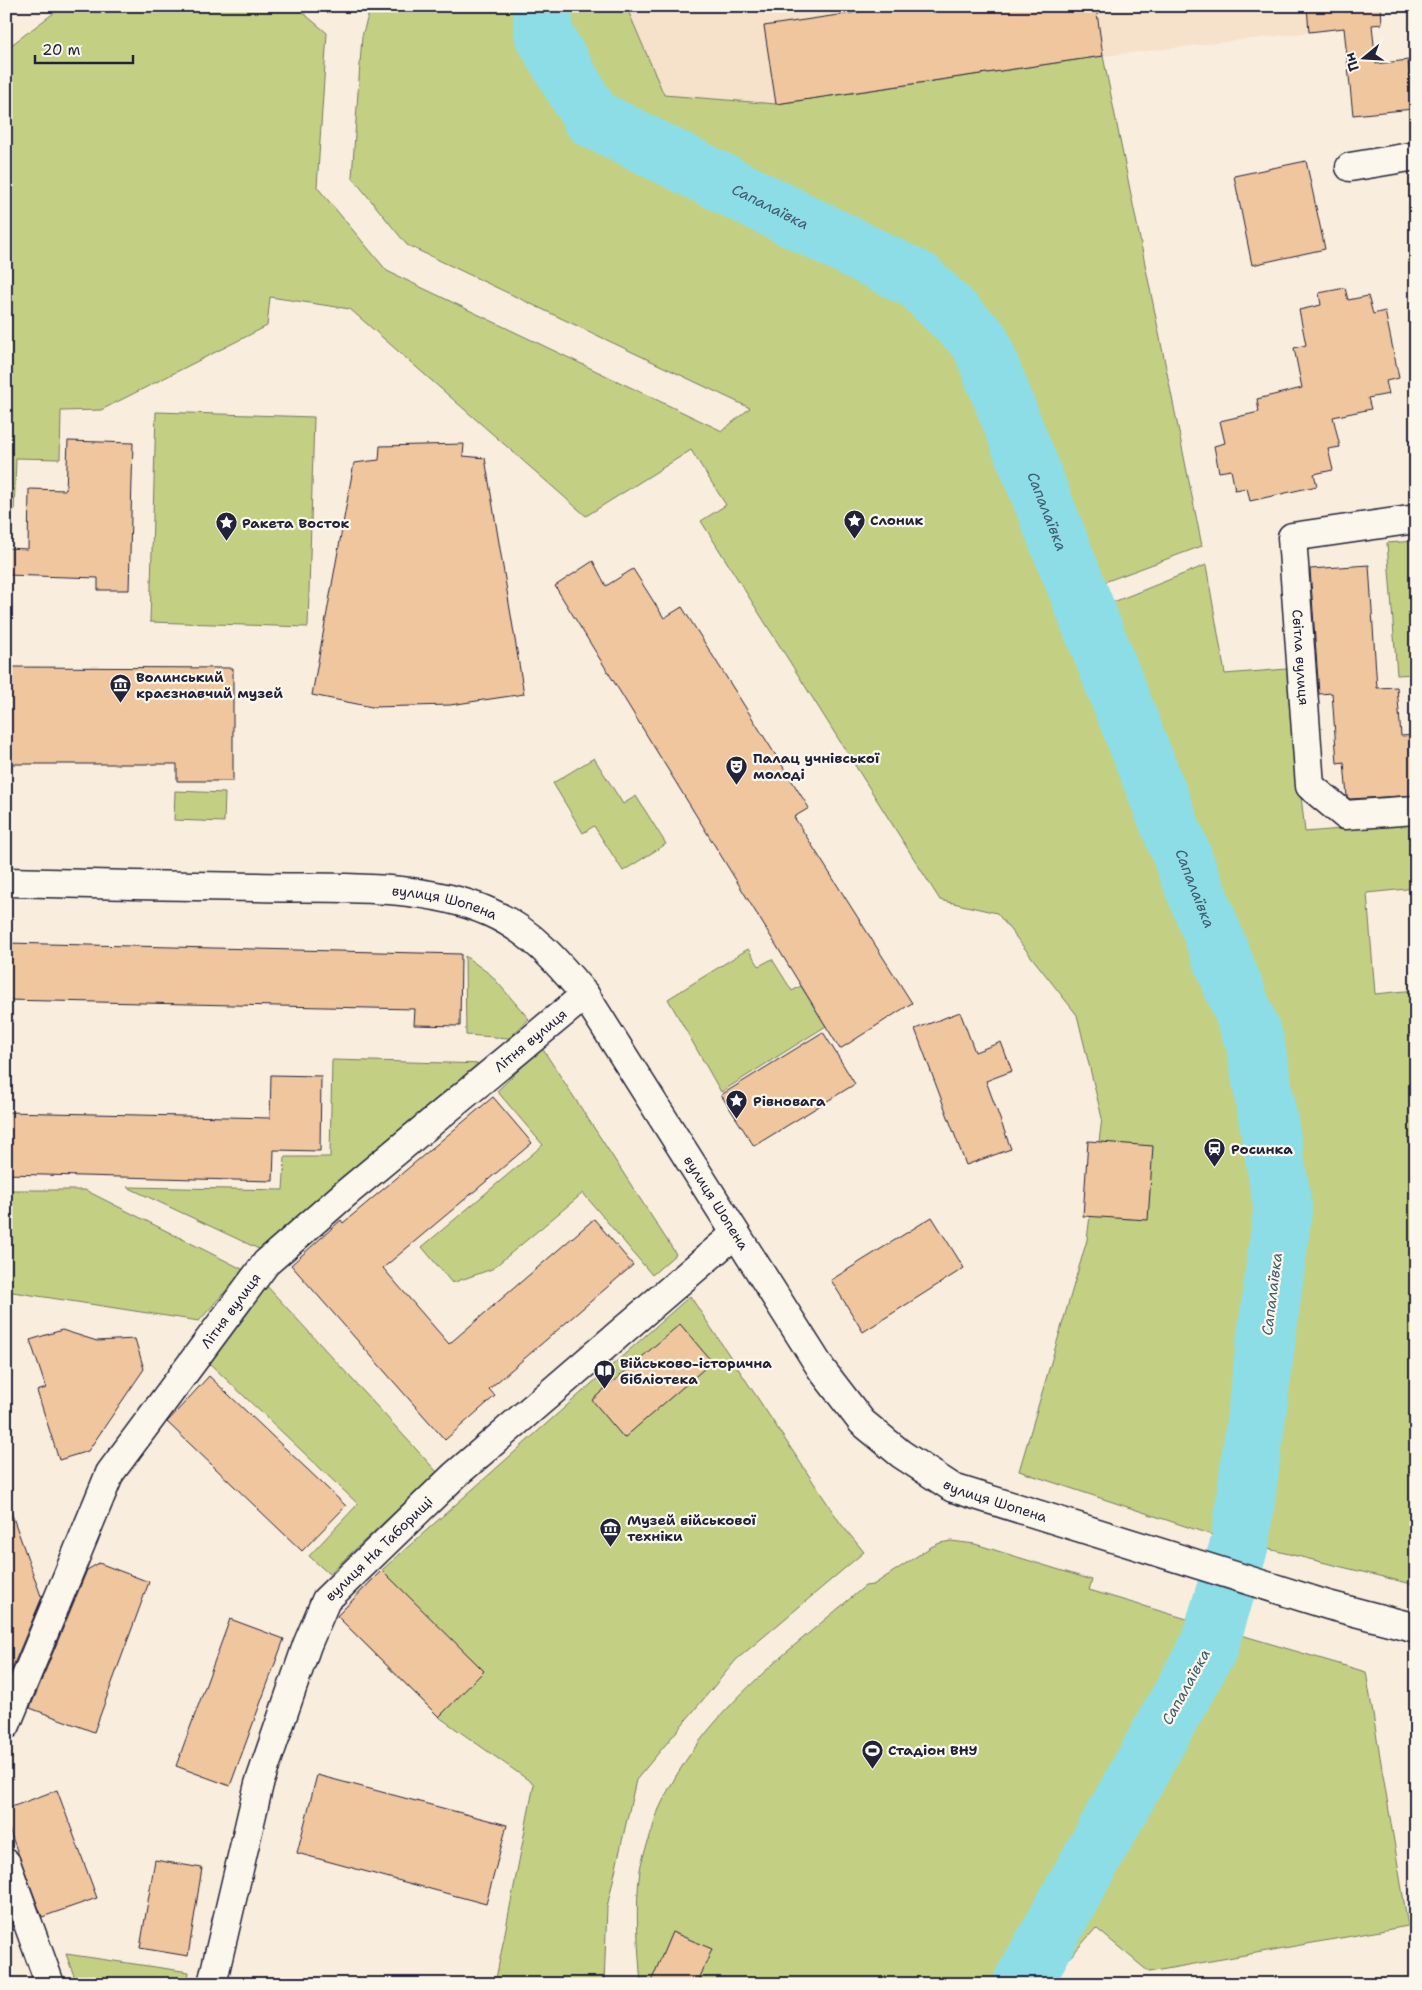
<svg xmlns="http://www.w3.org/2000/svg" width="1422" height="1990" viewBox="0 0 1422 1990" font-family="'Shantell Sans',sans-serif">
<rect width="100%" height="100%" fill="#f9eddd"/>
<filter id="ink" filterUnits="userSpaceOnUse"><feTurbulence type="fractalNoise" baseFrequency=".02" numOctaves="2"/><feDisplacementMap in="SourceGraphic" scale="10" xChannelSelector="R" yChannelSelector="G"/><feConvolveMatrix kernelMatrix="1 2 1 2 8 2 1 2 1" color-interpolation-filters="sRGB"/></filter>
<g filter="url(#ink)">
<path fill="#f6e1ca" d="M626,6h744l2,19 -269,31 -327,48 -112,-9z"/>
<path fill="#c3d084" stroke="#727960" d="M63,6h232l32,27 -10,154 70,84 335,160 28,-23 -343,-163 -55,-68 10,-141 9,-30h255l38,89 112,9 327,-48 99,490 -103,38 7,21 100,-40 19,109 62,-5 18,163 111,-9v65l-49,5 8,101 41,-4v595l-201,-49 -196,-65 68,-231 15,-122 -25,-103 -80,-102 -57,-13 -239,-379 25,-16 -35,-55 -105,66 -236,-207 -80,-12 -3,29 -166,84 -40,1 -1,48 -44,-1 -2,53h-8v-462z
M156,412l158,5 -6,210 -158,-5z
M1416,541v133l-19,1 -10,-132z
M594,758l29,46 13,-8 30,48 -43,27 -29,-45 -11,7 -30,-50z
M175,791l50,2 -1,29 -50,-2z
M748,949l11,17 13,-7 20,32 9,-5 25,40 -105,66 -53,-93z
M465,956l26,19 38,44 -20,19 -43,-3z
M542,1048l134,206 -24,21 -69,-82 -91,76 -40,14 -30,-36 121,-102 -46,-54z
M332,1060l153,4 -224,186 -134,-63 156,3 2,-33h45z
M6,1190h79l159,80 -45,51 -193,-30z
M265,1284l172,188 -108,102 -20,-18 49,-52 -151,-143z
M690,1296l151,228 23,28 -128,108 -100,120 -29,127 -3,77h-109l39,-200 -95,-67 -102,-101 45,-46z
M951,1541l24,3 117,36 -3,10 277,82 42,254 -259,46 -53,-44 -41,46 -4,10h-410c-3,-35 -6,-79 -1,-114 2,-13 8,-27 12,-39 2,-8 4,-15 7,-22 42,-95 129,-157 206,-223l8,-1 58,-38 9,-4z
M66,1954l123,18 -2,12h-110z"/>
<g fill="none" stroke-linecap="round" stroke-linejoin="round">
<path stroke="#8cdde6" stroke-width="59" id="s1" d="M542,6l2,29 48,83 327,163 61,60 275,701 28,166 -43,335 -31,103 -187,338"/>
</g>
<path fill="#f0c69f" stroke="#22223b" d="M899,6h197l7,50 -327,48 -12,-78z
M1307,6h74l1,18 -10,1 4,39 32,-4 5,49 -60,6 -9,-87 -35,4z
M1306,161l19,88 -73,16 -18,-89z
M1345,288l3,12 20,-4 5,18 12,-3 14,67 -13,3 3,13 -21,4 3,11 -38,8 7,30 -12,2 5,21 -19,4 3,12 -67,15 -3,-13 -12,2 -4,-20 -12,2 -5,-26 11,-3 -5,-22 39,-9 -2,-13 45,-11 -8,-40 12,-3 -7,-35 22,-5 -2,-12z
M68,441l65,2 -4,147h-31v-12l-92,-3v-27l22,1 1,-60 37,1z
M464,444l-1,12 22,2 39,236 -74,11 -78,2 -60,-12 42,-232 25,-3 1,-14z
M593,561l13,25 27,-17 31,49 18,-11 127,201 -15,9 118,186 -72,46 -285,-463z
M1369,565l8,123 20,-1 4,49 15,-1v60l-66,4 -3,-2 -3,-35 -7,1 -5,-70 -13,1 -9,-125z
M6,667l227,1v113h-56v-17h-171z
M6,943l455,11 -1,72 -46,-1 1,-16 -409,-9z
M960,1012l15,40 26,-10 11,29 -26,10 25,68 -45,16 -51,-136z
M823,1032l32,52 -101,62 -33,-51z
M271,1075l50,1 -1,75 -46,-1 -1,31 -267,-7v-62l264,6z
M493,1097l39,46 -149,125 66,76 145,-125 39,46 -144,124 6,7 -50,44 -154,-175 50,-45 2,3z
M1088,1141l65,5 -5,74 -65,-4z
M932,1217l32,51 -101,64 -32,-52z
M680,1324l32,38 -88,76 -32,-38z
M62,1330l35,11 38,-2 9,30 -56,82 -29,9 -22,-69 9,-3 -16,-48z
M209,1376l137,130 -44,45 -135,-129z
M10,1509l31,87 2,-1 -37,88v-173z
M99,1563l50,19 -55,150 -64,-24 57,-138z
M382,1570l102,101 -45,46 -102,-101z
M230,1619l54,20 -54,147 -54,-20z
M317,1775l190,50 -21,79 -189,-51z
M57,1790l40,108 -55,19 -36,-96v-12z
M155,1860l47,8 -14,88 -48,-8z
M672,1932l40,17 -15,35h-47z"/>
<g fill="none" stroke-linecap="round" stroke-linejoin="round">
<defs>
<g id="minor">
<path d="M1350,167l66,-11"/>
<path id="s2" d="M1416,519l-124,18 18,249 35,29 71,-5"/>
<path id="s3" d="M6,1725l104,-252 156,-210 79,-69 240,-199"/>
<path d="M6,1863l44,121"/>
<path id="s4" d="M212,1984l47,-200 48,-139 19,-45 129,-125 280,-241"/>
</g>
<g id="tertiary">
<path id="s5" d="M6,882c84,2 167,4 251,5 72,2 164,-5 232,25 41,18 68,49 96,83l237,375 40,52 39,32 52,34 375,117 88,23"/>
</g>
</defs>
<use href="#minor" stroke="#22223b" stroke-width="31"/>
<use href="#tertiary" stroke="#22223b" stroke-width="31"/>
<use href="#minor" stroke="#fbf7ec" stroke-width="28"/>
<use href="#tertiary" stroke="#fbf7ec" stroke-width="28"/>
</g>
</g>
<defs>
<symbol id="sight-pin" viewBox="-11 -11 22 30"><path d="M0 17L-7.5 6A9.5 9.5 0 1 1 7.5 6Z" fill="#22223b" stroke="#fbf7ec"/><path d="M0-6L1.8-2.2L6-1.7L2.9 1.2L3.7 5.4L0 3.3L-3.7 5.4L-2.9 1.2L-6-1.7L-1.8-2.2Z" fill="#fff"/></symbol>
<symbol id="museum-pin" viewBox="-11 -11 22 30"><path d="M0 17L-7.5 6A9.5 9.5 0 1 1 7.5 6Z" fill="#22223b" stroke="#fbf7ec"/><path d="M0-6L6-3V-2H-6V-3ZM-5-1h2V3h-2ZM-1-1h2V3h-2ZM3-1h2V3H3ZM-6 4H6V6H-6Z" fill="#fff"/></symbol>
<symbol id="theatre-pin" viewBox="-11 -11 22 30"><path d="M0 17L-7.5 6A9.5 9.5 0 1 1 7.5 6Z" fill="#22223b" stroke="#fbf7ec"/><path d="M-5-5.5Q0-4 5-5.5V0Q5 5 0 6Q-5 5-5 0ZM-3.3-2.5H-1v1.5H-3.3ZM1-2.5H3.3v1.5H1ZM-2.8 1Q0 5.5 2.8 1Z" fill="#fff"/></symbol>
<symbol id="station-pin" viewBox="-11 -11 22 30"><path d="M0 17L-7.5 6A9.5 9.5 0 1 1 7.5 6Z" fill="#22223b" stroke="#fbf7ec"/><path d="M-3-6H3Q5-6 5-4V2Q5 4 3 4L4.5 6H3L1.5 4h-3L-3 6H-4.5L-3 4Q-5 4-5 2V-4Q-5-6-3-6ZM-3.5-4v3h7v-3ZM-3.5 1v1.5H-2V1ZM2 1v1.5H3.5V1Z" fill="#fff"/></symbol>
<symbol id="library-pin" viewBox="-11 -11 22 30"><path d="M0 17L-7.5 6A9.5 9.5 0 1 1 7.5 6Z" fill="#22223b" stroke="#fbf7ec"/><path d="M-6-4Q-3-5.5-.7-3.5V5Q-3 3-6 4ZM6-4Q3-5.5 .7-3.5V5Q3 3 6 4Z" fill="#fff"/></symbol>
<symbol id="stadium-pin" viewBox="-11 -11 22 30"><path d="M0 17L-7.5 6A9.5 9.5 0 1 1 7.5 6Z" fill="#22223b" stroke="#fbf7ec"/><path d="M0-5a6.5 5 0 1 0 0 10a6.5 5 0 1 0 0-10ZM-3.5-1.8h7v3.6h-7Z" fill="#fff"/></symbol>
</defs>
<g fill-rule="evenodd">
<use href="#sight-pin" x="842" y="508" width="25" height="34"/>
<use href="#sight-pin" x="214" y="510" width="25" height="34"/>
<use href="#museum-pin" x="108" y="672" width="25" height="34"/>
<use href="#theatre-pin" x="724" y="754" width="25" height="34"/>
<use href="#sight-pin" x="724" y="1088" width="25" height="34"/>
<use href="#station-pin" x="1202" y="1136" width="25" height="34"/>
<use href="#library-pin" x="592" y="1358" width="25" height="34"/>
<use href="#museum-pin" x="598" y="1516" width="25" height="34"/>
<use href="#stadium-pin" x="860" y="1738" width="25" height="34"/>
</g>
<g text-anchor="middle" stroke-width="4.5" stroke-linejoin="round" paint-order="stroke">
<g font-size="14" font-weight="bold" fill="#22223b" stroke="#fbf7ec" text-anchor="start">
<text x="870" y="525">Слоник</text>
<text x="242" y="528">Ракета Восток</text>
<text x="136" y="682">Волинський<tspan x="136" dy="16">краєзнавчий музей</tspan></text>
<text x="753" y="763">Палац учнівської<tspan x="753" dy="16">молоді</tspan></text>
<text x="753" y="1106">Рівновага</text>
<text x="1231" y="1154">Росинка</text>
<text x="620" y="1368">Військово-історична<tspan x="620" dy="16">бібліотека</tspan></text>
<text x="627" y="1525">Музей військової<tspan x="627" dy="16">техніки</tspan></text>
<text x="888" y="1755">Стадіон ВНУ</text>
</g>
<g font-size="14" fill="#22223b" stroke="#fbf7ec">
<text dy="5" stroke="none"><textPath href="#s2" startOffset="246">Світла вулиця</textPath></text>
<text dy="5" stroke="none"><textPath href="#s5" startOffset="440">вулиця Шопена</textPath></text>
<text dy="5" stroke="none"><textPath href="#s3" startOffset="880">Літня вулиця</textPath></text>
<text dy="5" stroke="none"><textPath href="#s5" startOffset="860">вулиця Шопена</textPath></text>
<text dy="5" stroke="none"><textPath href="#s3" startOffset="475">Літня вулиця</textPath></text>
<text dy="5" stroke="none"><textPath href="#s5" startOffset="1280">вулиця Шопена</textPath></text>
<text dy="5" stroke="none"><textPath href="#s4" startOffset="475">вулиця На Таборищі</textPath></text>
</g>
<g font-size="15" font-style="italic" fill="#425a6e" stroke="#fbf7ec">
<text dy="5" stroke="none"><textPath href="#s1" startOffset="324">Сапалаївка</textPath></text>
<text dy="5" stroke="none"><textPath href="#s1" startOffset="759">Сапалаївка</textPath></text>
<text dy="5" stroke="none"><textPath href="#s1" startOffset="1164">Сапалаївка</textPath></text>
<text transform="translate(1272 1294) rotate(-83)" y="5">Сапалаївка</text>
<text transform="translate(1186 1687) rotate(-61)" y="5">Сапалаївка</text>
</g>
</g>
<rect width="1422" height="1990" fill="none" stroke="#fbf7ec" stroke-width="25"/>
<rect x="12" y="12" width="1397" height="1965" fill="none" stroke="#22223b" stroke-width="2" filter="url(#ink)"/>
<g transform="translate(1364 58) rotate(252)" stroke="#fbf7ec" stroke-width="4" paint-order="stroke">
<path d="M0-4L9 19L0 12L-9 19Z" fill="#22223b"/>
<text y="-8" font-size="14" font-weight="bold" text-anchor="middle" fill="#22223b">Пн</text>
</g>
<path d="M35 55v8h98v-8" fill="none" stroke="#22223b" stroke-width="2.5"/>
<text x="42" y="55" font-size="15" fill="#22223b" stroke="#fbf7ec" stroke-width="4" paint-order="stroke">20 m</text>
</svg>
